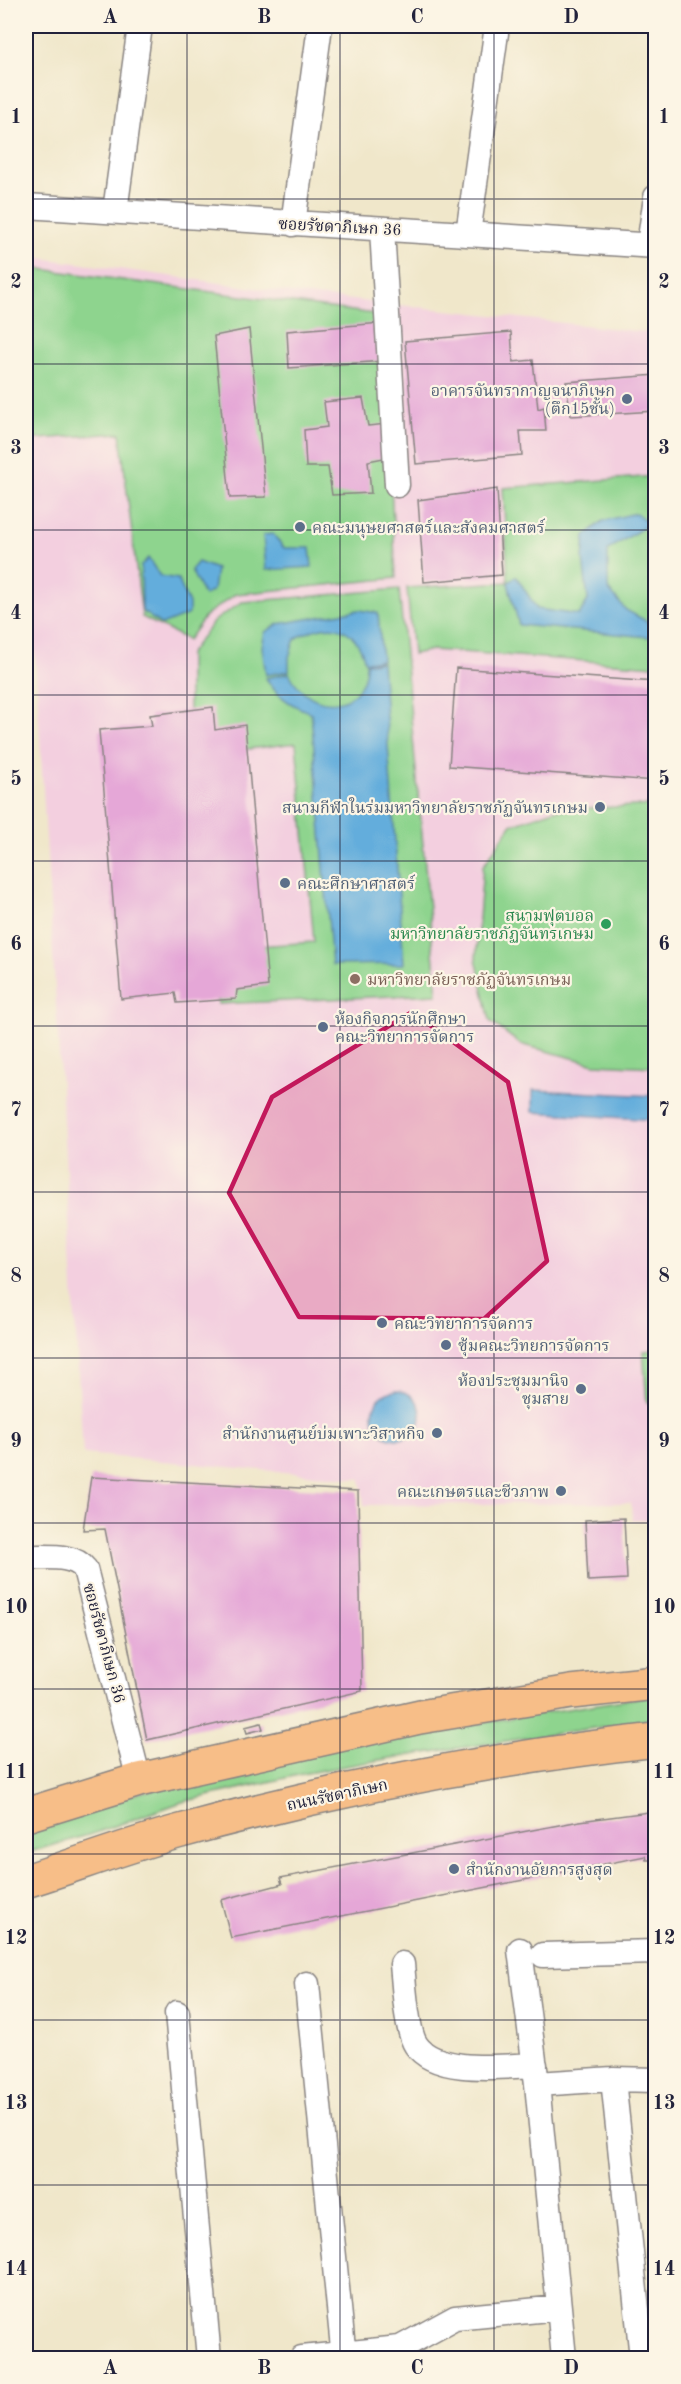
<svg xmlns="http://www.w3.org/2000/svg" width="681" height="2384" viewBox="0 0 681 2384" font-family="'Old Standard TT','Noto Serif Thai',serif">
<rect width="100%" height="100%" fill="#fcf5e5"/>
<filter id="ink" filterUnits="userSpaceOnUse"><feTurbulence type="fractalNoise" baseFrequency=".0167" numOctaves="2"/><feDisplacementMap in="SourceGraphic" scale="12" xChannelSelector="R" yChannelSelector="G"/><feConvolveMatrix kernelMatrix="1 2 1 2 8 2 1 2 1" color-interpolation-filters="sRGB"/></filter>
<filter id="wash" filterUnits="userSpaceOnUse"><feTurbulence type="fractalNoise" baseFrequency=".008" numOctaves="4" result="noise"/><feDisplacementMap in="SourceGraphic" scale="24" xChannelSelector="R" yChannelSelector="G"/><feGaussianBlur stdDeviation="1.35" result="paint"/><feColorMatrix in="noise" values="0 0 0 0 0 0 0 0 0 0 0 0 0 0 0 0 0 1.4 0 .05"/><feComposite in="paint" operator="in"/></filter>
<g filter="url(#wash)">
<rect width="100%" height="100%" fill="#f0e7ca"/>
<path fill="#f3cfdf" d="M26,256l273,38 356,39v1187h-23l-1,-17 -267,2 -3,-26 -278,-25 -57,-949z"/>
<path fill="#8ed48e" stroke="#587b64" stroke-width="1.5" d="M26,267l356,48 14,263 -160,16 -30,21 -18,25 -46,-23 -22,-184 -94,7z
M655,476v190l-223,-16 -19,4 -6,-66 101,-6 -5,-94z
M399,589l38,405 -219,10 -4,-55 100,-7 -18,-199 -88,11 -19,-34v-66l25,-33 28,-19z
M655,805v262l-60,-3 -75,-20 -30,-23 -14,-62 7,-93 28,-41 43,-15z
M655,1350v52l-8,1 -4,-52z
M655,1695v24l-264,39 -84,15 -125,29 -87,31 -69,20v-24l87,-30 223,-53z"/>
<path fill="#64addc" stroke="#43688c" stroke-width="1.5" d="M636,513l13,11 -41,26v39l18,21 29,16v6l-6,5 -130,-12 -11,-42 8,-7 21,33 42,6 9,-15 -5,-41 2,-23 18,-15z
M273,534l11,14h26l2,19 -46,3 -3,-35z
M148,558l12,18 18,3 11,25v10l-27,11 -20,-14 -1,-45z
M198,562l18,7 -3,21 -9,6 -13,-26z
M359,610l19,3 4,47 -17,2c-10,-40 -38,-42 -70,-23l-6,18v14l-23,4 -4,-28 3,-15 13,-8z
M382,662l22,302 -72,1 -21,-252c-20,-8 -34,-16 -45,-35l23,-5c23,45 78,36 77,-10z
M533,1090l122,6v24l-122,-8z
M373 1415a24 24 0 1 1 48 0a24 24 0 1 1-48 0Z"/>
<g id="blocks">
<path fill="#e5a7d7" d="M381,323l3,38 -95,7 -2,-37z
M249,329l17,168 -36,1 -16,-162z
M511,332l2,30 20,-2 5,49 6,-2 2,24h-26l2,24 -106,9 -11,-123z
M656,375v36l-85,5 -5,-34z
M363,398l5,28 19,-2 2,33 -21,4 3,32 -39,2 -4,-28h-22l-2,-37 23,-3 -3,-25z
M497,489l5,86 -78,7 -6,-82z
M456,668l200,14v99l-207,-15z
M213,707l2,23 30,-5 23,261 -31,4 -1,9 -59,4 -2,-10 -54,6 -22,-269 53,-4 -2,-11z
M91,1477l267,14 4,200 -215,49 -42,-211 -22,1z
M624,1518l3,61 -39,2 -3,-61z
M261,1723l2,6 -16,4 -2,-6z
M656,1811v49h-10l-1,-4 -414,82 -10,-38 61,-16 -2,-6 300,-57z"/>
</g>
</g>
<g filter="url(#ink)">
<use href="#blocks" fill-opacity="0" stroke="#898482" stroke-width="1.5"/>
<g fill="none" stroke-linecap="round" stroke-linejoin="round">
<defs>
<path id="street" d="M26,206l630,40
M115,211l25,-185
M293,224l27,-198
M382,229l15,256
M468,234l29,-208
M649,245l7,-48
M26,1557c18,1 47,-4 59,12l54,211
M520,1950l17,134 76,-5 43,1
M543,1955l113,-3
M402,1964c2,19 4,66 14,81 20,30 88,21 119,20
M307,1984l37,374
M177,2013l32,345
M613,2079l29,279
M537,2084l27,274
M302,2358l98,-10 55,-30 104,-10"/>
<path id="primary" d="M26,1815l113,-35 281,-63 151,-25 85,-9
M26,1881c50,-16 100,-35 151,-49 156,-43 318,-74 479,-92"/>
</defs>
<use href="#street" stroke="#898482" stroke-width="27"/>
<use href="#primary" stroke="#898482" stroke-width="36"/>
<use href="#street" stroke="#fff" stroke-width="24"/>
<use href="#primary" stroke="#f7be88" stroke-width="33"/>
</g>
</g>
<path fill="#c2185b" fill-opacity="0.2" stroke="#c2185b" stroke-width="4.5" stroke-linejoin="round" d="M412,1012l96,70 39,179 -63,58 -185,-2 -70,-124 43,-96z"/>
<path fill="none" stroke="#22223b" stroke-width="1.5" stroke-opacity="0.55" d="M187,26v2332M340,26v2332M494,26v2332M26,199h630M26,364h630M26,530h630M26,695h630M26,861h630M26,1026h630M26,1192h630M26,1358h630M26,1523h630M26,1689h630M26,1854h630M26,2020h630M26,2185h630"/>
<g fill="#5c6f8a" stroke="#fcf5e5" stroke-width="2">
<circle cx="627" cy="399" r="6"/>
<circle cx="300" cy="527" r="6"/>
<circle cx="600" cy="807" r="6"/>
<circle cx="285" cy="883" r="6"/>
<circle cx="323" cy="1027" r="6"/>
<circle cx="382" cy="1323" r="6"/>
<circle cx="446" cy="1345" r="6"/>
<circle cx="581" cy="1389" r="6"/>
<circle cx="437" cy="1433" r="6"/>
<circle cx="561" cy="1491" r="6"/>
<circle cx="454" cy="1869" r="6"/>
</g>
<circle fill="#2e9e5b" stroke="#fcf5e5" stroke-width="2" cx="606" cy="924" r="6"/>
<circle fill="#8d6e63" stroke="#fcf5e5" stroke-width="2" cx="355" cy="979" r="6"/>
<g text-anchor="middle" stroke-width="4.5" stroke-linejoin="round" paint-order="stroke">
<g font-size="16" fill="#22223b" stroke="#fcf5e5">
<text transform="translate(340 226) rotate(3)" y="6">ซอยรัชดาภิเษก 36</text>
<text transform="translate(105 1643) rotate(75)" y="6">ซอยรัชดาภิเษก 36</text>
<text transform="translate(337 1794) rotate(-12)" y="6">ถนนรัชดาภิเษก</text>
</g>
<g font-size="16" fill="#4e5e75" stroke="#fcf5e5" text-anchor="start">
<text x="615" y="396" text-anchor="end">อาคารจันทรากาญจนาภิเษก<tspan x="615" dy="18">(ตึก15ชั้น)</tspan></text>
<text x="312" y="533">คณะมนุษยศาสตร์และสังคมศาสตร์</text>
<text x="588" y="813" text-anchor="end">สนามกีฬาในร่มมหาวิทยาลัยราชภัฏจันทรเกษม</text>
<text x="297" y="889">คณะศึกษาศาสตร์</text>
<text x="335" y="1024">ห้องกิจการนักศึกษา<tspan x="335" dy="18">คณะวิทยาการจัดการ</tspan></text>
<text x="394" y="1329">คณะวิทยาการจัดการ</text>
<text x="458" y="1351">ซุ้มคณะวิทยการจัดการ</text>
<text x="569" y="1386" text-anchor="end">ห้องประชุมมานิจ<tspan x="569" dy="18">ชุมสาย</tspan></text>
<text x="425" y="1439" text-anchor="end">สำนักงานศูนย์บ่มเพาะวิสาหกิจ</text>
<text x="549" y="1497" text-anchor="end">คณะเกษตรและชีวภาพ</text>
<text x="466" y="1875">สำนักงานอัยการสูงสุด</text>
</g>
<g font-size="16" fill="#27864d" stroke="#fcf5e5" text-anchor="end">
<text x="594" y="921">สนามฟุตบอล<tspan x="594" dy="18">มหาวิทยาลัยราชภัฏจันทรเกษม</tspan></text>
</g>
<g font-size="16" fill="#785e54" stroke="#fcf5e5" text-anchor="start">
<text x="367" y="985">มหาวิทยาลัยราชภัฏจันทรเกษม</text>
</g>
</g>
<rect width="681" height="2384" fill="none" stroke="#fcf5e5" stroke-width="66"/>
<rect x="33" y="33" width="615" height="2318" fill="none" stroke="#22223b" stroke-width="2"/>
<g font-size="20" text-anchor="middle" font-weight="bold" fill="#22223b">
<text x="110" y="23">A</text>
<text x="264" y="23">B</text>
<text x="417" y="23">C</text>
<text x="571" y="23">D</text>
<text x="16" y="123">1</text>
<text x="664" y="123">1</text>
<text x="16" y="288">2</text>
<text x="664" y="288">2</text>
<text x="16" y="454">3</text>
<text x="664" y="454">3</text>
<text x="16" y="619">4</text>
<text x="664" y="619">4</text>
<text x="16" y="785">5</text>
<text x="664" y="785">5</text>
<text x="16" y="950">6</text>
<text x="664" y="950">6</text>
<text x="16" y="1116">7</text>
<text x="664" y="1116">7</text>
<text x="16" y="1282">8</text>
<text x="664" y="1282">8</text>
<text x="16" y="1447">9</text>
<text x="664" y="1447">9</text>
<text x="16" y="1613">10</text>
<text x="664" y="1613">10</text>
<text x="16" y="1778">11</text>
<text x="664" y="1778">11</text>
<text x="16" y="1944">12</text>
<text x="664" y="1944">12</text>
<text x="16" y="2109">13</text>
<text x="664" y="2109">13</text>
<text x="16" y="2275">14</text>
<text x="664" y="2275">14</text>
<text x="110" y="2374">A</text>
<text x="264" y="2374">B</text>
<text x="417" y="2374">C</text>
<text x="571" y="2374">D</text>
</g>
</svg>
